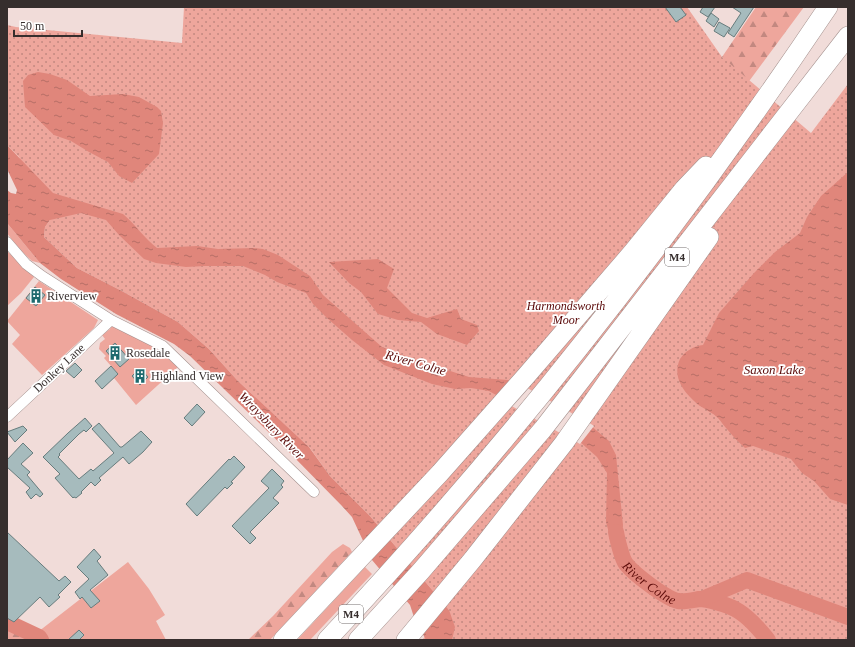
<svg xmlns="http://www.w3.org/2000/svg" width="855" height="647" viewBox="0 0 855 647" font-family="Georgia,serif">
<defs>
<pattern id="forest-firs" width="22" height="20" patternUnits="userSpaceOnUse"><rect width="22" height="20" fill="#eea69c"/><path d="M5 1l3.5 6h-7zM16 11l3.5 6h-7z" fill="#c28880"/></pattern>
<pattern id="park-dots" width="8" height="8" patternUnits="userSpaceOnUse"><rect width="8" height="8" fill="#eea69c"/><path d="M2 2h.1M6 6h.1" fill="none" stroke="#c28880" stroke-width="1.8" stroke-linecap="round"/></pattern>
<pattern id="water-ripples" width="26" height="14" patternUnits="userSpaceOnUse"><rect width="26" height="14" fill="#e0867b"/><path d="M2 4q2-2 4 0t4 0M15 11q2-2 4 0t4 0" fill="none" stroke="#b66e65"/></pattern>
</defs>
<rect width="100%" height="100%" fill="#f1dcd9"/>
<path fill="#eea69c" d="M7,223l33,40 -8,-2 -14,-13 -11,-15z
M7,251l27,26 -13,16 -14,13z
M39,281l59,39 -4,8 -52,47 -30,-31 8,-9 -13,-14z
M111,325l49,24 19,17 -43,39 -22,-27 4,-4 -14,-16 2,-2 -7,-7 1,-6 5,-4 -3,-4 8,-6z
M128,562l21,27 16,26 -9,6 10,19h-125l-1,-3 -6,-2z
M365,567l7,7 -62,66h-13z"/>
<path fill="url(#forest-firs)" d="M756,7h48l-60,81 -22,-31z
M343,544l7,4 2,4 -2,2 -80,86h-22l25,-24 59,-64z
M7,622l32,15 2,3h-34z"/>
<path fill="url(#park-dots)" d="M184,7h503l35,50 89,76 37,-49v556h-426l27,-30 -79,-94 -40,-40 -20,-28 -72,-67 -29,-32 -31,-27 -58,-32 -43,-22 -33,-31 1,-10 5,-7 -31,-63 -12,-12v-120l9,2 166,16z"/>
<path fill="url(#water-ripples)" d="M38,72l12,2 17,6 23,16 33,-2 16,3 18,10 4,4 2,12 -4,31 -27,29 -13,-7 -11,-14 -19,-10 -18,-11 -17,-6 -29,-28 -2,-26 5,-6z
M7,145l46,48 70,21c13,11 21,24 34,34l40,-2 21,3 36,-1 9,1 15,6 32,21 13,19 59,52 37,14 50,16 39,3 82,45 19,16 7,14 7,70 -2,14 1,13 -10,-8 -6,-22 1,-49 -10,-16 -18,-16 -90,-50 -18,-3 -16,1 -23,-5 -48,-19 -32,-25 -25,-22 -14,-14 -7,-11 -29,-11 -12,-7 -22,-9h-38l-19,1 -30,-4 -12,-4 -25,-24 -13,-15 -25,-7 -31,7 -5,7 -1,10 33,31 43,22 58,32 31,27 29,32 71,66 21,29 40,40 79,94 6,17 -3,13h-26l-12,-23 -4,-12 -38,-45 -20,-43 -10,-11 -52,-53 -100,-97 -16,-12 -58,-30 -55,-35 -21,-16 -33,-40v-33l4,3 5,1 1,-4 -10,-21z
M848,172v333l-18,-6 -16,-18 -12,-8 -11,-14 -38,-13 -8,2c-7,-6 -13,-13 -19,-20 -3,-3 -5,-7 -8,-10 -5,-5 -12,-8 -18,-12 -14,-11 -29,-28 -20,-47 5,-8 14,-13 23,-14l16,-32 35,-40 21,-21 25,-19 7,-16 14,-21z
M378,259l16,10 -7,19 25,25 15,5 30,-9 4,10 16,6 2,6 -12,14 -30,-11 -16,-12 -23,-2 -20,-6 -17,-22 -12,-9 -20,-21z"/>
<path fill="#f1dcd9" d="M513,380l78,44 3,2 -14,18 -83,-46z"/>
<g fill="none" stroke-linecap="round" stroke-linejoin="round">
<g stroke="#e0867b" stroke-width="16">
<path id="s1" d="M616,532c1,6 6,27 10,32 8,10 39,34 52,37 6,1 15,-1 21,-2 8,0 29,6 36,10 13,7 23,19 33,31"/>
<path d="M702,599l45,-19 101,37"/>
<path d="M7,622l32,15 2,3"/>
</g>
</g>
<path fill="#a6bbbd" stroke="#677c7d" d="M665,7h15l6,8 -10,7z
M703,7h12l-7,10 -8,-5z
M732,7h22l-20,30 -6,-4 13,-20z
M711,13l8,6 -5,8 -8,-6z
M719,22l11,6 -6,9 -10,-6z
M35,287l10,8 -9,11 -10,-8z
M115,343l14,16 -9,8 -14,-16z
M75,363l7,7 -8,8 -8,-7z
M111,366l7,8 -16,15 -7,-8z
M140,368l8,9 -8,8 -8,-9z
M197,404l8,8 -13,14 -8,-8z
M85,418l7,8 -6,6 -2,-2 -5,4 -20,20 1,1 -2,2 21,22 12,-10 2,2 21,-18 -22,-24 7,-6 21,24h2l19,-16 11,11 -9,10 -14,12 -6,-7 -24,21 2,2 -6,6 -4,-4 -10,10 1,1 -6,5 -2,-1 -1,1 -18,-20 5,-4 -17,-17 25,-24z
M23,426l4,4 -12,12 -8,-10z
M23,443l10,10 -12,11 9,8 -3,3 16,19 -3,3 -4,-3 -5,5 -5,-7 4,-4 -23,-21v-7z
M234,456l11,11 -14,15 2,1 -6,6 -2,-2 -28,29 -11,-12 43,-45 1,1z
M272,469l12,12 -3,4 2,2 -10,11 6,5 -29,29 6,6 -6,6 -18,-18 37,-38 -8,-7z
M7,532l52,49 6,-5 6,6 -13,13 2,2 -11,10 -9,-10 -26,25 -7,-4z
M94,549l7,8 -4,4 11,14 -18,15 10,11 -9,7 -9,-11 -2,2 -5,-7 14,-13 -12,-12z
M79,630l5,5 -5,5h-11z"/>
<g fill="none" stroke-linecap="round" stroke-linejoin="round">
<defs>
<path id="minor" d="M7,242l19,22 16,12 69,44 52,26 151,146
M7,417l104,-97"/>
<path id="motorway" d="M283,640l157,-167 86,-97 106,-123 52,-64 22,-23
M327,640c184,-196 351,-410 501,-633
M358,640l63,-69 122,-142 305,-393
M406,640l67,-81 91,-116 145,-206"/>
</defs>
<use href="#minor" stroke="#a4918e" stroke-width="11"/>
<use href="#motorway" stroke="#a4918e" stroke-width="20"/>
<use href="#minor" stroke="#fff" stroke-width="10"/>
<use href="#motorway" stroke="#fff" stroke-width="19"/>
</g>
<defs>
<symbol id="building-bare" viewBox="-9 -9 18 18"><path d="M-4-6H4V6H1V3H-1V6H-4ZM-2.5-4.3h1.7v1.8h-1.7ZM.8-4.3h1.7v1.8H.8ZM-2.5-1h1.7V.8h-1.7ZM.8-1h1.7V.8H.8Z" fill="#1d696e" stroke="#fff" stroke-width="2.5" paint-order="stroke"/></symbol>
</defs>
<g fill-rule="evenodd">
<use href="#building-bare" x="26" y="286" width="20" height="20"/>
<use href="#building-bare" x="105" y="343" width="20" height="20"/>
<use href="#building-bare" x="130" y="366" width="20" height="20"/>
</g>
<g text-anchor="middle" stroke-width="3.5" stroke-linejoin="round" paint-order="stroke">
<g fill="#fff" stroke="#726d6c" stroke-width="1">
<rect x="665" y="248" width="24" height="18" rx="3"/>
<rect x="339" y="605" width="24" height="18" rx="3"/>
</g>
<g font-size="11" font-weight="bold" fill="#362e2d">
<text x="677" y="261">M4</text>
<text x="351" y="618">M4</text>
</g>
<g font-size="12" fill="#362e2d" stroke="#fff" text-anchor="start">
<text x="47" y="300">Riverview</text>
<text x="126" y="357">Rosedale</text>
<text x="151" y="380">Highland View</text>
</g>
<g font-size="12" font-style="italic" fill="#580606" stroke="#fff">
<text x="566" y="310">Harmondsworth<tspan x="566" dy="14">Moor</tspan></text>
</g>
<g font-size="12" fill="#362e2d" stroke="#fff">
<text transform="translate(59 368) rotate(-43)" y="4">Donkey Lane</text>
</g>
<g font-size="13" font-style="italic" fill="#5d0c0a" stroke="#fff">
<text transform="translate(416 362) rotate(16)" y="5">River Colne</text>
<text x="774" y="374">Saxon Lake</text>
<text transform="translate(272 425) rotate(46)" y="5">Wraysbury River</text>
<text dy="5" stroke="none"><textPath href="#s1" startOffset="64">River Colne</textPath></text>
</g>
</g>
<rect width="855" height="647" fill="none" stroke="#362e2d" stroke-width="16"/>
<path d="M14 30v6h68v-6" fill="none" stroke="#362e2d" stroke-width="2"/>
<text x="20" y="30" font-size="12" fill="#362e2d" stroke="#ffffff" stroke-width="3" paint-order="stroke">50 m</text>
</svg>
